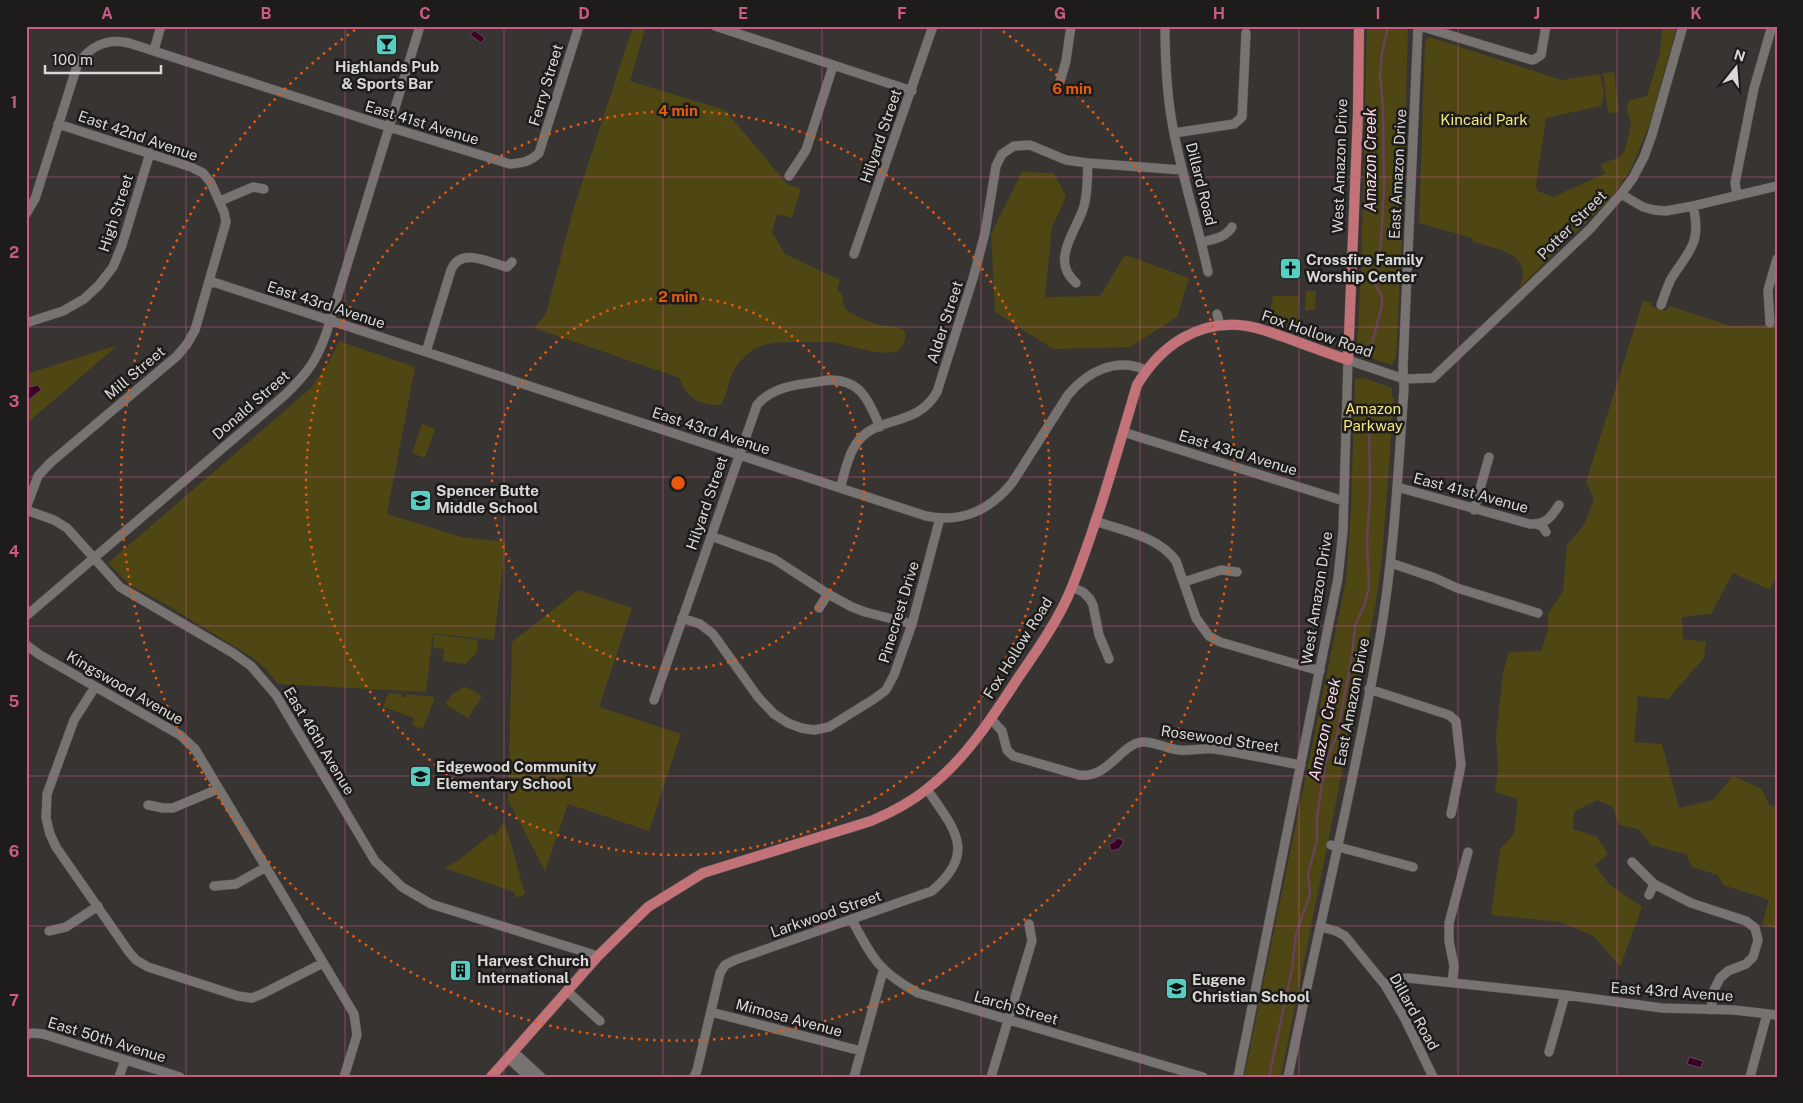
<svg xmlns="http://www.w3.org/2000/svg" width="1803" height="1103" viewBox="0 0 1803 1103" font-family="'Public Sans',sans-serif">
<rect width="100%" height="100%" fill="#373432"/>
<path fill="#4e4713" d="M633,26h13l-16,55 95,29 62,74 14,5 -9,29 -15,-4 -5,18 13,22 55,26 -3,10 5,4 3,15c8,5 18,11 28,14 11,4 21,2 31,7 4,9 -1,16 -7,22 -24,3 -39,-5 -61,-9 -11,-2 -20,0 -31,-1 -32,0 -51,-2 -71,28 -6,10 -6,23 -12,33l-3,2c-19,0 -35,-8 -39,-27l-146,-50 12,-14 26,-100z
M1367,26h41l-5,191 -7,141h-1l-3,7 -31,-10 -4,-7 4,-77z
M1663,26h14l-28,100 -19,45 -18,26 -93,91c16,-35 -22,-39 -46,-46l-1,-4 -53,-15 6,-182 4,-4 133,43 38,-6 4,20 -3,12 -55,12 -10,68 2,5 15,6 53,-24 -4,-4 -1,-5 19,-7 5,-7 6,-27 -4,-13 1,-7 2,-3 17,-4 12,-39z
M1614,72l5,40 -11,1 -5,-40z
M1022,172l32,1 12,24 -14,30 -7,70 55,-1 25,-41 64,23 -12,39 -47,30 -77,2 -58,-37 -4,-78z
M1306,291h10l-1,19h-10z
M1273,296h26l-2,29 -28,-7z
M1643,301l8,1v4l15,5 3,-5 62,20 33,-1 13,-3v251l-7,17 -37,-17 -22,41 -29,3 1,22 23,3 -2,16 -36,41 -30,-3 -4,46 28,2 17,64 34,-8 20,-24 29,13 7,16 8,3v121l-15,-4 7,-25 -46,-15 -5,-10 -26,-8 -6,-13 -35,-9 -13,-16 -19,-4 -6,-18 -16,-7 -23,12 -1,17 24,8 11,17 -13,11 14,19 33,23 -22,60 -26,-31 -34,-14 -69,-7 9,-66 14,-15 4,-35 -23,-7 3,-22 -2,-34 7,-64 6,-20 32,-1 7,-21v-16l15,-23 4,-46 17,-20 10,-26 -8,-17z
M339,341l76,26 -28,147 75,23 44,5 -12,98 -61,-7 -7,59 -148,-8 -13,-16 -12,-10 -86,-53 -37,-20 -22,-22 203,-175 18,-26z
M118,345l-92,79v-50z
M1364,378l28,10v10h2l-12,161 -6,43 -95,475h-37l102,-497 5,-72 4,-129z
M422,424l13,5 -10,29 -13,-5z
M578,590l54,18 -33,99 82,27 -32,97 -81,-27 -23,67 -37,-71 4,-158z
M434,634l44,6 -1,12 -11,12 -23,-3 1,-12 -11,-1z
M463,687h3l16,9 -14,22 -23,-14 8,-10z
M388,693l13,1v3h5v-3l29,3 -12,32 -11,-4 2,-7 -31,-11z
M503,824l3,2 19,68 -9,4 -2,-6 -70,-24 15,-8 32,-26 5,1 5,-10z"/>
<path fill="#390224" stroke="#69425a" d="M474,30l11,8 -4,5 -11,-8z
M38,385l3,5 -14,11 -1,-13z
M1118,838l6,3 -5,8 -8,2 -2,-7 5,-2z
M1689,1057l14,4 -2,7 -14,-4z"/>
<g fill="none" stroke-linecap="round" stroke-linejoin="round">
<path stroke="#69425a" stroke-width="2.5" d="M1370,351l12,-46v-8l-7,-13 6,-42 3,-54 -1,-80 -3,-33 2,-22 6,-27
M1269,1077l23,-108 4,-35 14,-40 -2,-20 9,-33v-24l8,-53 12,-29 15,-79 3,-30 10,-23 4,-16 -2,-46 3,-46 -1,-82"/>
<defs>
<path id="minor" d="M715,26l197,65
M1165,26c0,36 2,73 9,107 9,47 24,92 34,139
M1420,26l112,34 3,-1 6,-4 5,-29
M154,50l7,-24
M1059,85l7,-24 5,-35
M1174,133l60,-9 8,-7 4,-84
M789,176l17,-26 27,-84
M1621,194l22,13 11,3 12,1 27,-5 84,-20
M1737,195l-2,-12 19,-95 18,-62
M220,201l33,-14 11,2
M26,214l9,-15 42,-133c12,-20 30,-28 52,-23l260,84 121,37c12,-1 20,-2 29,-11l40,-127
M1202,242c12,-3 23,-4 30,-15
M854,254l79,-228
M210,281l630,207 86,28c36,7 63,-5 86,-33l56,-88c20,-24 48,-38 78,-25
M1076,283c-27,-23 1,-52 8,-77 4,-13 3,-29 4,-43
M1661,305c3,-8 6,-18 10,-26 18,-29 31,-35 22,-73
M1217,314l3,11
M26,323l37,-12 21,-12 15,-14 14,-18 9,-22 28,-92
M1770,323l-2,-33 9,-31
M426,352l25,-82c10,-24 38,-7 56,-3l5,-5
M1123,432l221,69
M1397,487l133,37c16,1 21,-7 29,-19
M840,488c5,-15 8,-35 19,-48 21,-25 58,-13 78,-48l37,-117 11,-42 11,-67 6,-12 12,-8 16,-1 36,15 22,3 94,7
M26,508l12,-32 12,-13 127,-107 10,-12 8,-14 31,-108 -2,-10 -13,-29 -8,-10 -12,-6 -133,-43
M26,510l28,10 13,8 53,59 113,66 18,13 25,29 99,166 27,26 29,17 167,52
M1474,510l15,-53
M1095,521c28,10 63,15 81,40l20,57 13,18 11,6 100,29
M1537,524l6,3 3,5
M711,536l63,23 54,35
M1391,563l44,15 22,10 81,25
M1184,582l37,-12 16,2
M1072,587l11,5 7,7 3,6 6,30 10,24
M819,608l9,-14 24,13 13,5 47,12
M26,616l260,-222c21,-21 30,-32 40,-60l94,-308
M682,618l18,6 13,10 45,63 16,17 14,9 13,5 13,2 15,-3 45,-28 12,-9 8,-15 18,-51 28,-106
M26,645l14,10 140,80 15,14 159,265 3,21 -13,42
M95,687l-21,33 -27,74 -1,24 4,16 6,13 73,105 7,8 12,7 90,29 14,2 10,-4 61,-31
M1369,689l80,26 7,6 5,44 -10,49
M654,700l103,-295c17,-21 48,-21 73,-25 32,0 39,22 50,47
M991,719l11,12 5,19 6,6 66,19c29,4 42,-31 63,-33 12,-1 25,7 37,8 12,1 23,-2 35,-1 29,4 58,11 87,16
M148,805l15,3h10l45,-19
M1331,845l82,22
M1632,862l22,22 37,19 55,18 9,7 3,12 -5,17 -7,7 -18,7 -8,7 -7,14 -2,18
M214,886l22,-2 30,-17
M1649,895l5,-11
M852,920c20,38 27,52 66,73l285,84
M1321,927l15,4 9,5 40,49 20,34 28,58
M49,931l17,-4 32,-21
M1452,983l2,-17 -5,-25v-18l19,-71
M1385,985l12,-6 11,-1 157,17 97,13 72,2 43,5
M567,991l33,30
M711,1012l150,39
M26,1035l6,-2 11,1 137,43
M514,1052l27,25
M1549,1052l16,-57
M508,1058l21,19
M119,1077l6,-17
M694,1077l3,-7 23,-97 5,-8 10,-5 197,-69c46,-39 22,-62 -5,-102
M854,1077l29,-106
M991,1077l41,-136 -3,-17
M1238,1077l100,-499 5,-47 5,-171 56,19 29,-1 157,-149 31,-35 12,-16 11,-21 8,-22 31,-109
M1288,1077c30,-147 66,-293 92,-440 14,-82 18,-165 24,-248l-1,-22 15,-341
M1750,1077l17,-63"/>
<path id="major" d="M491,1077l107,-121 50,-49 55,-34 168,-52c19,-8 39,-18 56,-32 38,-29 65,-71 91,-111 20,-29 41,-59 54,-91 26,-66 45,-135 65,-202 24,-40 62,-66 110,-59 14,2 27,8 40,12 21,8 41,15 61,22l10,-247 1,-87"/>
</defs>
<use href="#minor" stroke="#53504f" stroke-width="10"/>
<use href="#major" stroke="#53504f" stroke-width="11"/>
<use href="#minor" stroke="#777371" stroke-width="9"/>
<use href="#major" stroke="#c37278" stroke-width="10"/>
</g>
<path fill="none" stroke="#ca5b86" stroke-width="1" stroke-opacity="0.55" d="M186,26v1051M345,26v1051M504,26v1051M663,26v1051M822,26v1051M981,26v1051M1140,26v1051M1299,26v1051M1458,26v1051M1617,26v1051M26,177h1751M26,327h1751M26,477h1751M26,626h1751M26,776h1751M26,926h1751"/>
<g fill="none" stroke="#e8590c" stroke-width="2.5" stroke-dasharray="2.5 5">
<circle cx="678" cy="483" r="186"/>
<circle cx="678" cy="483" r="372"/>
<path d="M997 27A557 557 0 1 1 359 27"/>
</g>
<defs>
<symbol id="bar-square" viewBox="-11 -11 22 22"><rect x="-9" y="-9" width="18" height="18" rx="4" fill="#57cec2" stroke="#1d1c1b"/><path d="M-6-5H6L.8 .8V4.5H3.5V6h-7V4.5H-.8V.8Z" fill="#111"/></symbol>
<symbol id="church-square" viewBox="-11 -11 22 22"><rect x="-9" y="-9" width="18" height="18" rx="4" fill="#57cec2" stroke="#1d1c1b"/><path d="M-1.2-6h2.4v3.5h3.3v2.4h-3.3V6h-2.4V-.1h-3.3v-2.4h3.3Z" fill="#111"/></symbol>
<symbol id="school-square" viewBox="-11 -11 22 22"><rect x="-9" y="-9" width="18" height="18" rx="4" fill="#57cec2" stroke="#1d1c1b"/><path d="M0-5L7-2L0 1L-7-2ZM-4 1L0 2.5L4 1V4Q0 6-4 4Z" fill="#111"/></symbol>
<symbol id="building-square" viewBox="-11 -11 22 22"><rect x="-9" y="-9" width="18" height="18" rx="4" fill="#57cec2" stroke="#1d1c1b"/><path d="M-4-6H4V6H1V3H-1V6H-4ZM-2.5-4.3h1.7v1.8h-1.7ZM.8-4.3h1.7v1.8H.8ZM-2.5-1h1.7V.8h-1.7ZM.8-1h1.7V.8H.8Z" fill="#111"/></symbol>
</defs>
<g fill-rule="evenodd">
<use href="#bar-square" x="374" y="32" width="25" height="25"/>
<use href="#church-square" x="1278" y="256" width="25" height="25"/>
<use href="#school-square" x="408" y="488" width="25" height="25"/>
<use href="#school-square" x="408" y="764" width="25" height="25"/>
<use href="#building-square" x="448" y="958" width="25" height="25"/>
<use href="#school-square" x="1164" y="976" width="25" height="25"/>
</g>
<g text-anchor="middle" stroke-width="5" stroke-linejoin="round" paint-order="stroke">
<g font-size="15" font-weight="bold" fill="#dad8d7" stroke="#1d1c1b" text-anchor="start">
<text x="387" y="72" text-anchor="middle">Highlands Pub<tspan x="387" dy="17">&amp; Sports Bar</tspan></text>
<text x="1306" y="265">Crossfire Family<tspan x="1306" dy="17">Worship Center</tspan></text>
<text x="436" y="496">Spencer Butte<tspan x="436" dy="17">Middle School</tspan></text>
<text x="436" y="772">Edgewood Community<tspan x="436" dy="17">Elementary School</tspan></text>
<text x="477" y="966">Harvest Church<tspan x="477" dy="17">International</tspan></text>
<text x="1192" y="985">Eugene<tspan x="1192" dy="17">Christian School</tspan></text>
</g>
<g font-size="15" fill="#dad8d7" stroke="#1d1c1b">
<text transform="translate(546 85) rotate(-73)" y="5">Ferry Street</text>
<text transform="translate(422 123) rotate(17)" y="5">East 41st Avenue</text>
<text transform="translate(138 136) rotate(19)" y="5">East 42nd Avenue</text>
<text transform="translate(881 136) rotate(-71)" y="5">Hilyard Street</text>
<text transform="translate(1340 166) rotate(-88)" y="5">West Amazon Drive</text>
<text transform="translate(1398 174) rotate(-87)" y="5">East Amazon Drive</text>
<text transform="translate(1201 184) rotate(76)" y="5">Dillard Road</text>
<text transform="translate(116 213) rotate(-72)" y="5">High Street</text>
<text transform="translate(1572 225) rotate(-45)" y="5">Potter Street</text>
<text transform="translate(326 305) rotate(18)" y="5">East 43rd Avenue</text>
<text transform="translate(945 322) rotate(-72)" y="5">Alder Street</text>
<text transform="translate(1317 334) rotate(19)" y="5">Fox Hollow Road</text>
<text transform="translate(135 373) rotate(-40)" y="5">Mill Street</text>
<text transform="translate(251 405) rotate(-41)" y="5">Donald Street</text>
<text transform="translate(711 431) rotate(18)" y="5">East 43rd Avenue</text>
<text transform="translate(1238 453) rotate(17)" y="5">East 43rd Avenue</text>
<text transform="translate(1471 493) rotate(15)" y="5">East 41st Avenue</text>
<text transform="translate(707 503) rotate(-71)" y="5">Hilyard Street</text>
<text transform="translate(1317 598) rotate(-81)" y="5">West Amazon Drive</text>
<text transform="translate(899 612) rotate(-73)" y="5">Pinecrest Drive</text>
<text transform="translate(1018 648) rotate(-58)" y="5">Fox Hollow Road</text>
<text transform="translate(125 688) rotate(30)" y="5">Kingswood Avenue</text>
<text transform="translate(1352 702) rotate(-79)" y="5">East Amazon Drive</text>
<text transform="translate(1220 739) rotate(8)" y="5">Rosewood Street</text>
<text transform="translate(319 741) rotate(59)" y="5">East 46th Avenue</text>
<text transform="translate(826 914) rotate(-19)" y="5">Larkwood Street</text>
<text transform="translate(1672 992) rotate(4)" y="5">East 43rd Avenue</text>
<text transform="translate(1016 1008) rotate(16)" y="5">Larch Street</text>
<text transform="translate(1414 1012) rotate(61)" y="5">Dillard Road</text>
<text transform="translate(789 1018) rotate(15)" y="5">Mimosa Avenue</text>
<text transform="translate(107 1040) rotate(17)" y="5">East 50th Avenue</text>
</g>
<g font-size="15" fill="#f4e682" stroke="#1d1c1b">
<text x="1484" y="125">Kincaid Park</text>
<text x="1373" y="414">Amazon<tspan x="1373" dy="17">Parkway</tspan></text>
</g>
<g font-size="16" font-style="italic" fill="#fed7e9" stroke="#1d1c1b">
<text transform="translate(1370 160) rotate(-90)" y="6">Amazon Creek</text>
<text transform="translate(1324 729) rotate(-78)" y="6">Amazon Creek</text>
</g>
</g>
<circle cx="678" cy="483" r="8" fill="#e8590c" stroke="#1d1c1b" stroke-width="2.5"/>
<g font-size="15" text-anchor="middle" font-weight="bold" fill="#e8590c" stroke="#1d1c1b" stroke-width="5" stroke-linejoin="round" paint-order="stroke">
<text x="1072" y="94">6 min</text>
<text x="678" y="116">4 min</text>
<text x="678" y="302">2 min</text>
</g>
<rect width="1803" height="1103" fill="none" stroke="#1d1c1b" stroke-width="55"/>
<g transform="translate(1736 68) rotate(17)" stroke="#1d1c1b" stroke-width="4" paint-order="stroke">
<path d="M0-4L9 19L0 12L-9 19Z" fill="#dad8d7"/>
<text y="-8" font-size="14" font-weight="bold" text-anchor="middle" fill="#dad8d7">N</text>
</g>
<path d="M45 65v8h116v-8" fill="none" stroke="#dad8d7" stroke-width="2.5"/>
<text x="52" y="65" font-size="15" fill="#dad8d7" stroke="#1d1c1b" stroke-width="4" paint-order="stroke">100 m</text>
<rect x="28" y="28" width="1748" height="1048" fill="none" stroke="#ca5b86" stroke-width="2"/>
<g font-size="16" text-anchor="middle" font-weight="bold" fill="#ca5b86">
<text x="107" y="19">A</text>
<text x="266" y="19">B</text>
<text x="425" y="19">C</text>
<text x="584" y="19">D</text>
<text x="743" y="19">E</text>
<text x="902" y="19">F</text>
<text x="1060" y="19">G</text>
<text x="1219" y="19">H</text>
<text x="1378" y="19">I</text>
<text x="1537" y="19">J</text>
<text x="1696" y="19">K</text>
<text x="14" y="108">1</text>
<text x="14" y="258">2</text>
<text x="14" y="407">3</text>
<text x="14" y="557">4</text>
<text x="14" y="707">5</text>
<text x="14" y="857">6</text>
<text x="14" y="1006">7</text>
</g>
</svg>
